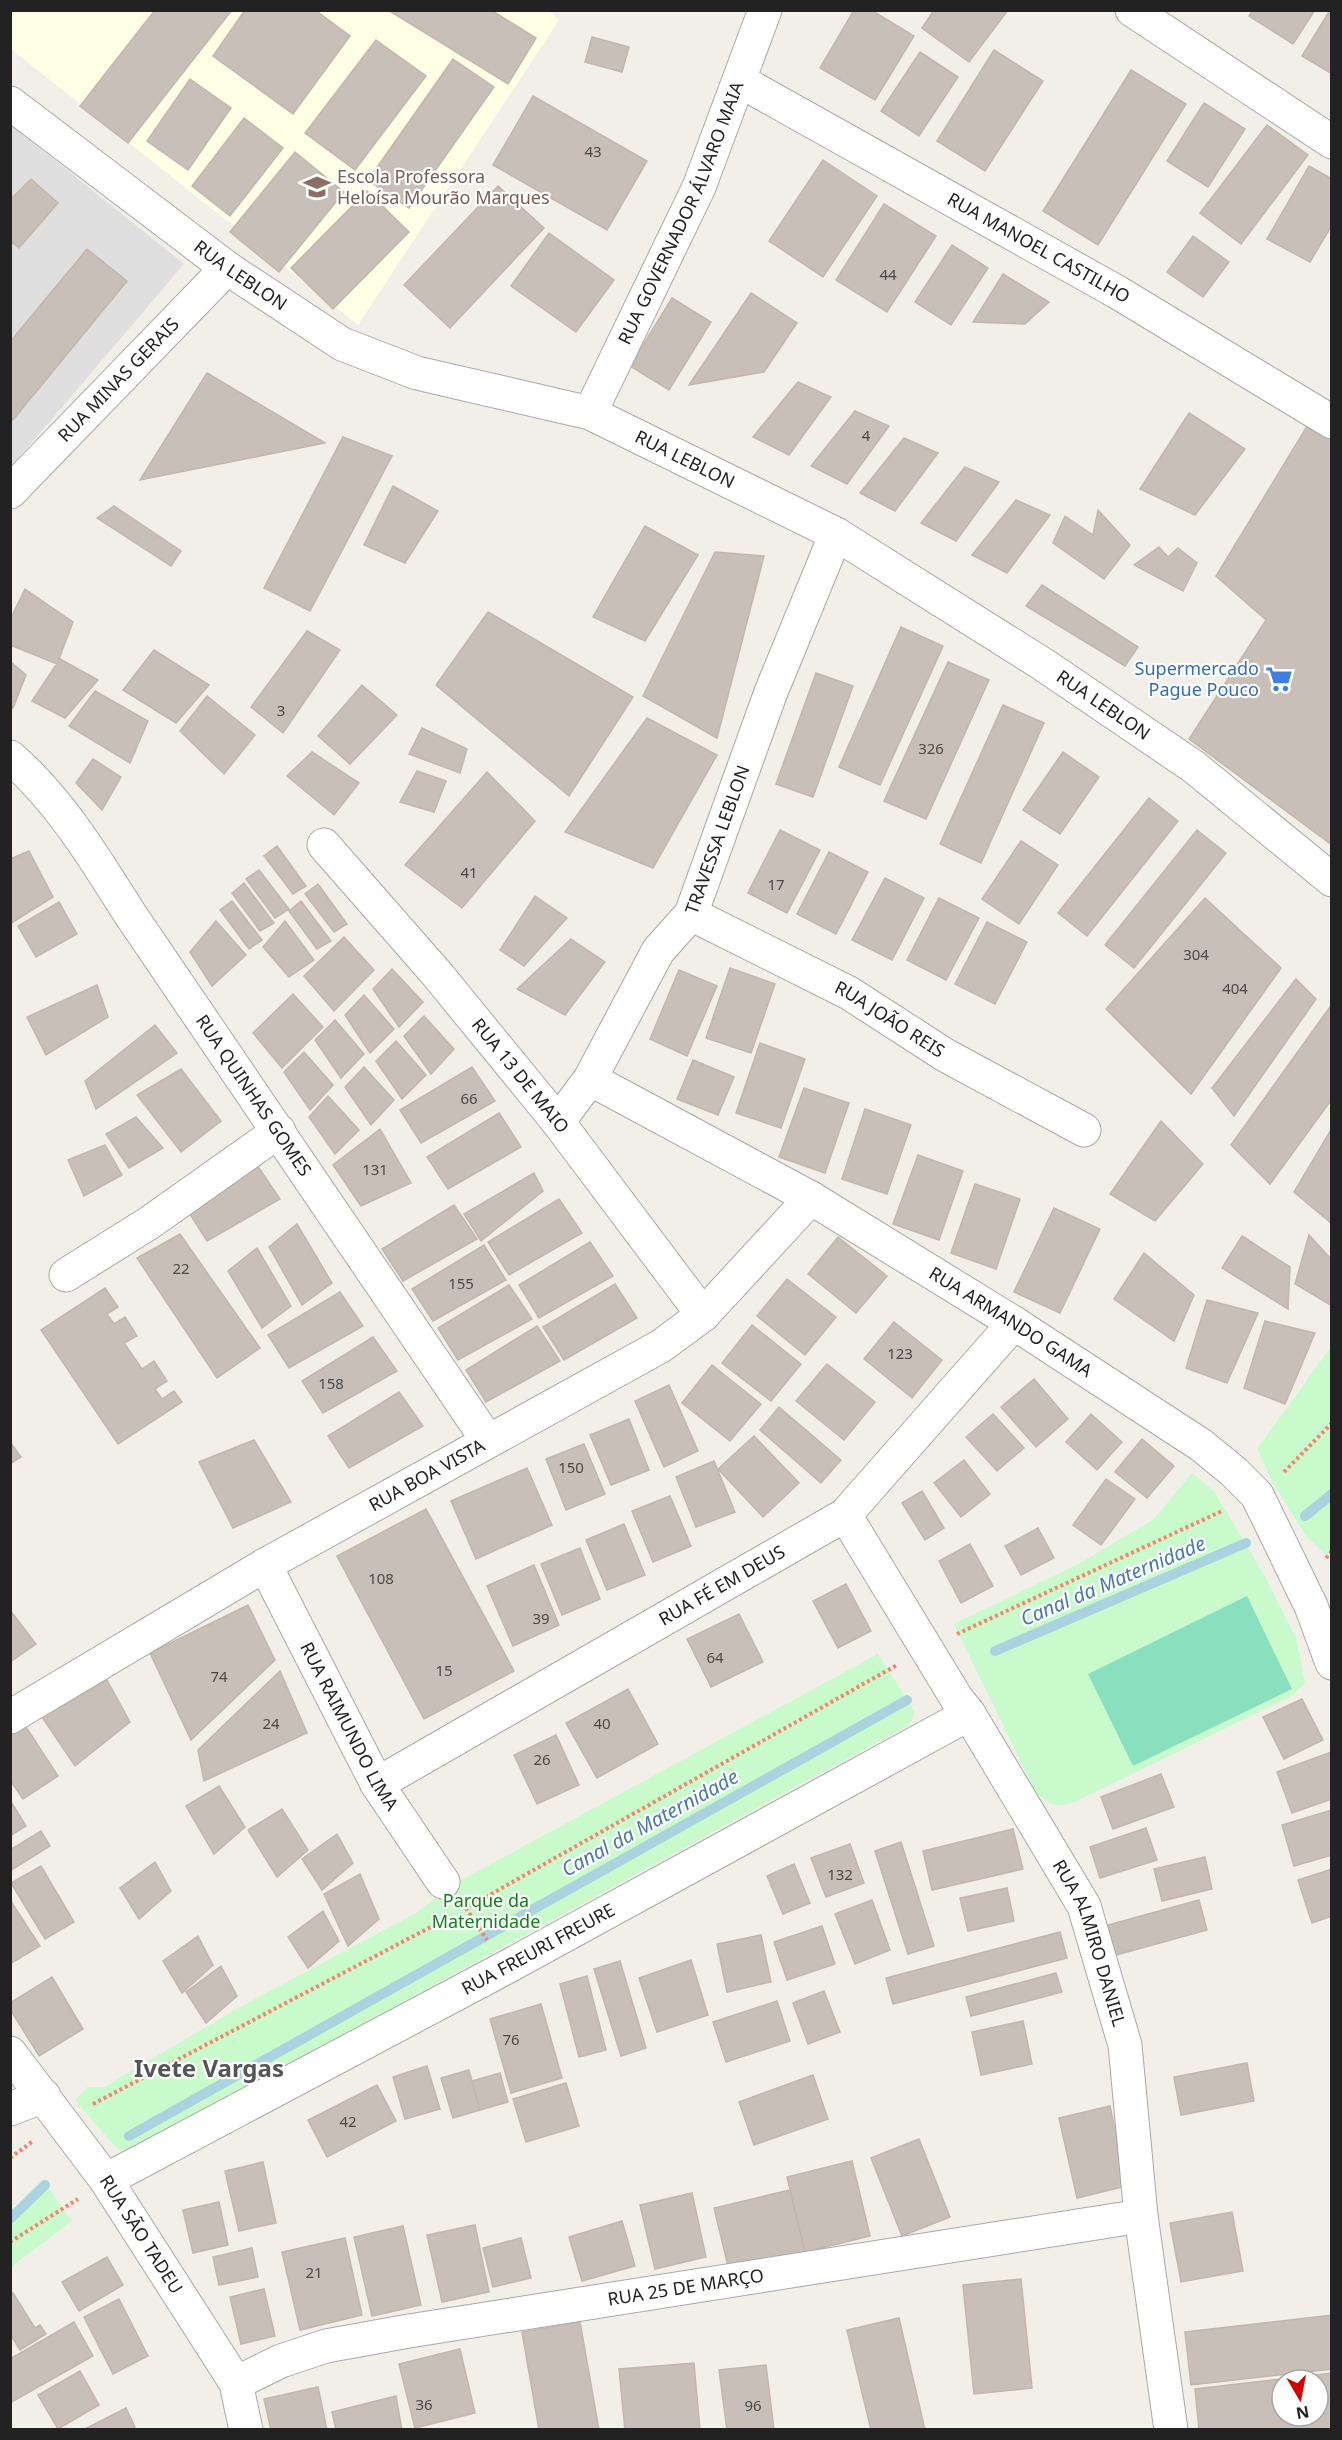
<svg xmlns="http://www.w3.org/2000/svg" width="1342" height="2440" viewBox="0 0 1342 2440" font-family="'Noto Sans',sans-serif">
<rect width="100%" height="100%" fill="#f2efe9"/>
<path fill="#e0dfdf" d="M11,125l173,139 -173,203z"/>
<path fill="#ffffe5" d="M547,10l12,10 -201,305 -347,-276 -1,-38z"/>
<path fill="#c8facc" d="M1331,1347l1,208 -5,1 -21,-20 -33,-53 -16,-34z
M1192,1473l22,18 50,84 32,63 9,45 -13,13 -215,105c-20,8 -25,5 -41,-8l-82,-169 126,-61 74,-44z
M878,1654l37,58 -6,13 -779,426 -12,-1 -43,-50 12,-13h17l136,-80 176,-94 40,-30z
M46,2184l26,37 -61,46v-57z"/>
<path fill="#88e0be" d="M1247,1596l45,93 -159,77 -45,-92z"/>
<g fill="none" stroke-linecap="round" stroke-linejoin="round">
<path stroke="#aad3df" stroke-width="10" d="M1305,1516l27,-22
M995,1651l251,-108
M129,2136l778,-436
M10,2219l35,-34"/>
</g>
<path fill="#c7bfb8" stroke="#c4b6ab" stroke-width="1.5" fill-rule="evenodd" d="M155,10h77l-104,133 -48,-37z
M245,10h70l35,26 -57,78 -80,-58z
M388,10h103l45,28 -28,46z
M854,10h17l43,26 -39,64 -55,-32z
M934,10h74l-39,52 -47,-34z
M1253,10h62l-22,34 -44,-28z
M1330,10h2v64l-30,-18z
M592,37l37,10 -7,25 -37,-10z
M376,40l50,36 -71,94 -50,-37z
M994,50l49,31 -58,90 -48,-30z
M920,52l38,25 -39,59 -38,-25z
M453,59l41,28 -85,121 -41,-28z
M1131,70l55,34 -88,141 -55,-34z
M190,79l41,29 -43,62 -41,-29z
M533,96l114,65 -40,69 -114,-65z
M1204,103l41,26 -37,58 -41,-26z
M244,118l39,30 -53,68 -38,-30z
M1267,125l41,30 -67,89 -41,-31z
M295,152l49,40 -65,80 -49,-40z
M823,160l54,36 -54,81 -54,-36z
M1309,166l23,13v46l-22,37 -43,-23z
M31,179l27,24 -39,45 -9,-7v-41z
M498,186l46,42 -94,100 -46,-43z
M367,191l42,41 -76,77 -42,-41z
M884,204l52,32 -49,76 -51,-32z
M549,233l65,47 -38,52 -65,-46z
M1193,236l36,26 -26,35 -36,-25z
M952,245l36,23 -37,57 -36,-23z
M87,249l40,32 -114,139 -3,-2v-76z
M1003,274l46,28 -24,22 -52,-2z
M751,293l46,30 -33,49 -75,13z
M672,298l39,24 -42,68 -39,-24z
M207,373l118,70 -185,37z
M798,382l33,15 -42,58 -36,-18z
M855,411l34,15 -42,58 -36,-18z
M1189,413l56,36 -50,66 -55,-26z
M1312,418l20,12v415l-143,-106 77,-119 -50,-44z
M343,437l49,19 -82,155 -46,-23z
M904,438l34,15 -43,58 -35,-18z
M965,467l34,15 -43,59 -35,-18z
M393,486l45,25 -33,52 -41,-18z
M1016,500l34,15 -43,58 -35,-18z
M114,506l67,45 -10,15 -74,-48z
M1098,510l32,35 -26,34 -51,-36 12,-27 28,19z
M645,526l53,29 -53,86 -52,-24z
M1159,547l9,10 10,-9 19,15 -14,28 -49,-26z
M715,552l49,4 -47,182 -74,-42z
M1042,585l96,62 -13,19 -99,-60z
M25,589l48,33 -16,42 -47,-19v-25z
M488,612l145,85 -64,99 -133,-111z
M901,627l42,19 -63,139 -41,-18z
M307,631l33,19 -57,83 -32,-26z
M154,650l55,35 -33,38 -53,-33z
M60,659l38,21 -33,38 -33,-17z
M10,661l16,14 -13,33 -3,-2z
M948,662l41,18 -63,139 -42,-18z
M816,673l37,13 -40,111 -37,-13z
M362,685l35,30 -47,49 -32,-28z
M95,691l53,30 -18,42 -61,-37z
M207,696l48,39 -31,39 -44,-43z
M1003,705l41,18 -63,140 -41,-19z
M647,718l70,37 -64,113 -88,-36z
M422,728l45,21 -7,24 -51,-19z
M312,752l47,31 -25,32 -47,-39z
M1063,752l36,25 -39,57 -37,-24z
M93,759l28,18 -19,33 -26,-27z
M417,771l29,10 -12,31 -34,-10z
M487,772l48,49 -73,87 -57,-43z
M1149,798l29,23 -91,115 -29,-23z
M780,830l40,20 -33,63 -39,-20z
M1197,830l29,23 -92,115 -29,-23z
M1021,841l37,24 -39,59 -37,-25z
M277,846l29,40 -13,8 -29,-38z
M29,851l24,46 -43,27v-65z
M829,852l39,20 -32,62 -39,-20z
M259,870l30,39 -14,9 -29,-39z
M885,878l39,20 -32,62 -40,-20z
M244,883l30,40 -14,8 -28,-38z
M318,884l29,40 -13,8 -29,-38z
M535,896l32,22 -43,48 -24,-16z
M939,898l40,20 -33,62 -39,-20z
M1205,898l76,70 -90,126 -85,-85z
M232,901l30,39 -13,9 -29,-39z
M301,901l30,40 -14,8 -28,-38z
M59,902l18,32 -41,23 -18,-31z
M216,921l30,34 -34,31 -22,-34z
M285,921l29,39 -25,17 -26,-30z
M987,922l40,20 -32,62 -40,-20z
M344,937l30,33 -40,41 -30,-35z
M571,939l34,23 -40,53 -48,-26z
M730,968l45,16 -24,69 -45,-15z
M392,969l31,33 -24,25 -26,-38z
M679,970l38,16 -30,70 -37,-17z
M1296,979l20,20 -82,117 -22,-28z
M97,985l11,32 -62,38 -19,-38z
M293,994l30,33 -41,41 -29,-35z
M364,995l30,34 -24,24 -25,-38z
M1332,1004v95l-62,85 -39,-39z
M424,1016l30,33 -23,25 -27,-38z
M335,1020l29,34 -23,24 -26,-38z
M155,1025l22,28 -81,56 -11,-28z
M396,1041l30,34 -24,24 -26,-38z
M760,1043l45,16 -24,69 -45,-15z
M304,1052l29,33 -23,25 -26,-38z
M693,1060l41,17 -16,38 -41,-16z
M364,1067l30,33 -23,25 -26,-38z
M472,1067l23,34 -74,42 -21,-33z
M181,1069l40,52 -40,31 -44,-57z
M804,1088l45,15 -24,70 -46,-16z
M328,1096l31,34 -24,24 -26,-37z
M865,1109l46,16 -24,69 -45,-15z
M499,1113l22,34 -73,42 -21,-32z
M136,1117l27,31 -34,20 -23,-34z
M1161,1121l42,43 -48,57 -45,-27z
M1332,1128v96l-38,-32z
M380,1129l31,54 -50,23 -28,-41z
M105,1145l17,30 -38,21 -16,-36z
M918,1155l45,16 -24,69 -46,-16z
M257,1165l23,34 -73,42 -21,-33z
M534,1173l9,18 -62,50 -17,-27z
M975,1184l45,15 -24,70 -45,-16z
M559,1199l23,34 -73,42 -21,-33z
M454,1205l23,34 -74,42 -21,-32z
M1054,1208l46,21 -40,84 -46,-21z
M297,1224l35,59 -30,22 -33,-58z
M180,1234l80,114 -43,30 -80,-120z
M1309,1235l23,25v46l-37,-22z
M1242,1236l48,31 -2,42 -66,-41z
M838,1237l49,39 -31,37 -48,-39z
M590,1242l23,34 -74,42 -20,-33z
M484,1245l22,35 -73,41 -21,-32z
M257,1248l34,58 -29,22 -34,-57z
M1144,1253l50,42 -20,46 -60,-42z
M787,1279l49,38 -31,38 -48,-39z
M615,1284l22,34 -73,42 -21,-33z
M509,1285l23,34 -74,41 -20,-32z
M105,1288l13,19 -11,7 7,10 11,-7 12,19 -13,7 18,26 12,-8 13,20 -12,8 7,10 12,-8 8,11 -64,42 -77,-114z
M340,1292l23,34 -74,42 -21,-33z
M1207,1300l51,13 -31,70 -41,-15z
M1265,1321l50,12 -30,71 -41,-16z
M894,1322l48,38 -30,38 -48,-39z
M752,1325l49,39 -30,37 -49,-38z
M537,1326l23,35 -74,41 -20,-32z
M373,1337l24,34 -74,42 -21,-32z
M827,1364l48,38 -31,38 -48,-39z
M712,1365l49,39 -31,37 -48,-38z
M1034,1379l34,40 -32,28 -35,-40z
M669,1385l29,66 -34,16 -29,-66z
M399,1392l24,34 -74,42 -21,-32z
M779,1407l62,53 -20,23 -61,-53z
M993,1414l31,34 -27,23 -31,-34z
M1091,1414l31,28 -25,28 -31,-28z
M629,1419l20,51 -38,15 -21,-50z
M754,1436l45,47 -36,34 -45,-48z
M1142,1439l32,27 -27,32 -32,-26z
M254,1440l37,62 -58,26 -34,-66z
M10,1442l11,15 -11,7z
M584,1444l21,50 -39,16 -20,-51z
M964,1460l26,34 -29,23 -27,-34z
M714,1461l21,51 -39,15 -20,-50z
M527,1468l25,57 -76,34 -25,-58z
M1106,1479l29,20 -34,46 -28,-20z
M922,1491l22,37 -19,12 -23,-37z
M670,1496l21,50 -38,16 -21,-51z
M426,1509l88,162 -90,48 -87,-163z
M624,1524l21,51 -38,15 -21,-50z
M1038,1528l16,30 -33,17 -16,-29z
M970,1544l23,42 -32,17 -22,-42z
M580,1548l20,51 -38,16 -21,-51z
M534,1565l25,60 -46,21 -26,-60z
M846,1584l25,47 -33,17 -25,-47z
M248,1605l27,55 -84,80 -41,-87z
M10,1610l26,34 -26,18z
M739,1614l24,48 -52,25 -24,-48z
M280,1671l27,62 -103,48 -6,-31z
M107,1680l23,42 -55,44 -33,-49z
M628,1689l30,55 -61,34 -31,-55z
M1302,1699l21,41 -39,19 -21,-42z
M24,1724l34,52 -35,23 -13,-19v-47z
M556,1735l23,50 -42,19 -23,-49z
M1331,1752l1,47 -40,14 -15,-41z
M1161,1774l13,33 -61,22 -12,-32z
M219,1786l26,41 -31,27 -28,-48z
M10,1800l16,26 -16,10z
M282,1809l26,41 -31,27 -29,-47z
M1332,1810v45l-38,11 -12,-41z
M1146,1828l11,32 -57,18 -10,-31z
M1013,1829l10,40 -91,21 -9,-39z
M41,1831l9,15 -40,25v-21z
M337,1834l16,29 -31,27 -20,-31z
M901,1842l33,104 -26,8 -33,-103z
M850,1844l14,39 -38,14 -15,-39z
M1205,1857l7,32 -50,12 -8,-32z
M155,1862l16,29 -32,28 -19,-31z
M794,1864l16,39 -27,11 -16,-38z
M41,1866l33,56 -29,17 -34,-56z
M1332,1869v47l-20,7 -14,-43z
M360,1874l19,45 -31,27 -24,-52z
M1007,1888l7,33 -46,10 -8,-33z
M10,1900l30,46 -30,18z
M872,1900l18,50 -35,14 -20,-50z
M1199,1900l8,30 -98,27 -8,-30z
M323,1911l16,30 -31,27 -20,-31z
M822,1926l13,38 -48,16 -13,-38z
M1060,1932l7,26 -174,46 -7,-26z
M761,1935l10,47 -44,10 -10,-48z
M198,1936l15,29 -31,28 -19,-32z
M691,1960l17,55 -51,17 -18,-54z
M620,1961l26,87 -25,8 -27,-87z
M221,1966l16,30 -31,27 -20,-31z
M1056,1973l6,19 -91,24 -5,-19z
M587,1976l19,74 -27,7 -19,-73z
M52,1977l31,52 -44,27 -29,-47v-6z
M824,1991l16,41 -32,12 -15,-41z
M777,2001l13,40 -64,21 -13,-40z
M541,2004l21,74 -51,15 -21,-74z
M1023,2021l9,43 -51,11 -9,-43z
M1247,2063l7,38 -73,14 -7,-38z
M427,2066l13,43 -35,10 -12,-42z
M469,2070l11,40 -27,8 -12,-40z
M500,2073l8,29 -28,8 -8,-29z
M813,2075l15,44 -74,26 -15,-43z
M566,2083l13,43 -53,16 -13,-43z
M377,2085l19,36 -69,36 -19,-37z
M1110,2106l17,80 -50,12 -18,-80z
M919,2139l31,78 -48,19 -31,-78z
M852,2161l18,75 -65,16 -18,-75z
M263,2162l13,61 -37,8 -14,-60z
M790,2190l15,62 -76,18 -15,-62z
M692,2193l14,64 -51,12 -15,-64z
M219,2202l9,43 -35,8 -10,-43z
M1232,2212l11,59 -62,11 -11,-59z
M622,2221l13,45 -53,15 -13,-44z
M475,2225l14,67 -47,10 -15,-67z
M403,2226l18,79 -49,11 -18,-79z
M345,2238l17,77 -62,15 -18,-78z
M521,2238l10,40 -38,9 -10,-39z
M252,2248l6,29 -39,8 -6,-28z
M107,2257l16,28 -44,26 -17,-29z
M1021,2279l11,109 -58,6 -11,-109z
M264,2289l11,47 -34,8 -11,-47z
M13,2293l22,35 5,-3 6,9 -26,16 -10,-16v-40z
M119,2299l29,57 -35,18 -29,-57z
M1332,2315v54l-141,16 -6,-53z
M899,2318l26,112h-54l-24,-100z
M74,2322l19,34 -83,47v-44z
M580,2322l19,108h-60l-17,-98z
M460,2349l15,64 -60,15 -16,-64z
M694,2363l6,67h-75l-6,-61z
M766,2365l8,65h-47l-8,-60z
M80,2371l19,34 -41,24 -20,-34z
M1332,2373v57h-133l-4,-41zM1282,2380h36v36h-36z
M318,2387l9,43h-56l-7,-31z
M396,2396l6,34h-66l-4,-18z
M126,2408l9,19 -5,3h-47z"/>
<g fill="none" stroke-linecap="round" stroke-linejoin="round">
<defs>
<g id="minor">
<path d="M1132,10l200,132"/>
<path id="s1" d="M740,81l377,211 215,130"/>
<path id="s2" d="M10,103l217,165 115,76 75,29 173,40 246,121 208,131 150,102 138,113"/>
<path id="s3" d="M590,413l109,-226 66,-177"/>
<path id="s4" d="M10,492l217,-224"/>
<path id="s5" d="M10,757c50,43 85,102 120,157l358,527"/>
<path id="s6" d="M324,845l113,129 121,148 145,193"/>
<path id="s7" d="M691,914l158,79 96,62 139,75"/>
<path id="s8" d="M590,1079l221,119 203,125 187,122 33,27 23,23 54,111 21,57"/>
<path id="s9" d="M558,1122l32,-43 68,-128 33,-37 80,-222 65,-158"/>
<path d="M66,1275l83,-52 130,-92"/>
<path id="s10" d="M845,1515l112,184 12,15 115,192 41,139 16,171 30,214"/>
<path id="s11" d="M265,1565l112,219 66,98"/>
<path id="s12" d="M10,1717l255,-152 396,-219 42,-31 108,-117"/>
<path id="s13" d="M377,1784l468,-269 169,-192"/>
<path id="s14" d="M10,2053l96,127 130,203 10,47"/>
<path d="M10,2109l34,-13"/>
<path id="s15" d="M106,2180l399,-212 464,-254"/>
<path id="s16" d="M236,2383l45,-22 45,-15 83,-15 732,-115"/>
</g>
</defs>
<use href="#minor" stroke="#a9a9a9" stroke-width="35"/>
<path stroke="#fa8072" stroke-width="4" stroke-dasharray="3 3" stroke-linecap="butt" d="M1284,1472l48,-49
M1326,1558l6,-7
M957,1634l265,-123
M470,1906l427,-241
M466,1908l21,32
M93,2104l355,-186
M10,2158l23,-17
M10,2242l68,-43"/>
<use href="#minor" stroke="#fff" stroke-width="33"/>
</g>
<defs>
<symbol id="school-bare" viewBox="-9 -9 18 18"><path d="M0-5L7-2L0 1L-7-2ZM-4 1L0 2.5L4 1V4Q0 6-4 4Z" fill="#8d6e63" stroke="#fff" stroke-width="2.5" paint-order="stroke"/></symbol>
<symbol id="supermarket-bare" viewBox="-9 -9 18 18"><path d="M-6-5.5h2.5l.6 2H6L4.5 2H-2.5L-4.4-4H-6ZM-1.5 3.2a1.3 1.3 0 1 0 .1 0ZM3 3.2a1.3 1.3 0 1 0 .1 0Z" fill="#3f7fe0" stroke="#fff" stroke-width="2.5" paint-order="stroke"/></symbol>
</defs>
<g fill-rule="evenodd">
<use href="#school-bare" x="298" y="168" width="38" height="38"/>
<use href="#supermarket-bare" x="1260" y="660" width="38" height="38"/>
</g>
<g text-anchor="middle" stroke-width="4.5" stroke-linejoin="round" paint-order="stroke">
<g font-size="15" fill="#4b4948">
<text x="593" y="157">43</text>
<text x="888" y="280">44</text>
<text x="866" y="441">4</text>
<text x="281" y="716">3</text>
<text x="931" y="754">326</text>
<text x="469" y="878">41</text>
<text x="776" y="890">17</text>
<text x="1196" y="960">304</text>
<text x="1235" y="994">404</text>
<text x="469" y="1104">66</text>
<text x="375" y="1175">131</text>
<text x="181" y="1274">22</text>
<text x="461" y="1289">155</text>
<text x="900" y="1359">123</text>
<text x="331" y="1389">158</text>
<text x="571" y="1473">150</text>
<text x="381" y="1584">108</text>
<text x="541" y="1624">39</text>
<text x="715" y="1663">64</text>
<text x="444" y="1676">15</text>
<text x="219" y="1682">74</text>
<text x="271" y="1729">24</text>
<text x="602" y="1729">40</text>
<text x="542" y="1765">26</text>
<text x="840" y="1880">132</text>
<text x="511" y="2045">76</text>
<text x="348" y="2127">42</text>
<text x="314" y="2278">21</text>
<text x="424" y="2410">36</text>
<text x="753" y="2411">96</text>
</g>
<g font-size="18" fill="#785e54" stroke="#fff" text-anchor="start">
<text x="337" y="183">Escola Professora<tspan x="337" dy="21">Heloísa Mourão Marques</tspan></text>
</g>
<g font-size="18" fill="#222" stroke="#fff">
<text dy="6" stroke="none"><textPath href="#s3" startOffset="220">RUA GOVERNADOR ÁLVARO MAIA</textPath></text>
<text dy="6" stroke="none"><textPath href="#s1" startOffset="342">RUA MANOEL CASTILHO</textPath></text>
<text dy="6" stroke="none"><textPath href="#s2" startOffset="288">RUA LEBLON</textPath></text>
<text dy="6" stroke="none"><textPath href="#s4" startOffset="156">RUA MINAS GERAIS</textPath></text>
<text dy="6" stroke="none"><textPath href="#s2" startOffset="774">RUA LEBLON</textPath></text>
<text dy="6" stroke="none"><textPath href="#s2" startOffset="1260">RUA LEBLON</textPath></text>
<text dy="6" stroke="none"><textPath href="#s9" startOffset="327">TRAVESSA LEBLON</textPath></text>
<text dy="6" stroke="none"><textPath href="#s7" startOffset="225">RUA JOÃO REIS</textPath></text>
<text dy="6" stroke="none"><textPath href="#s6" startOffset="303">RUA 13 DE MAIO</textPath></text>
<text dy="6" stroke="none"><textPath href="#s5" startOffset="418">RUA QUINHAS GOMES</textPath></text>
<text dy="6" stroke="none"><textPath href="#s8" startOffset="486">RUA ARMANDO GAMA</textPath></text>
<text dy="6" stroke="none"><textPath href="#s12" startOffset="482">RUA BOA VISTA</textPath></text>
<text dy="6" stroke="none"><textPath href="#s13" startOffset="398">RUA FÉ EM DEUS</textPath></text>
<text dy="6" stroke="none"><textPath href="#s11" startOffset="182">RUA RAIMUNDO LIMA</textPath></text>
<text dy="6" stroke="none"><textPath href="#s10" startOffset="495">RUA ALMIRO DANIEL</textPath></text>
<text dy="6" stroke="none"><textPath href="#s15" startOffset="490">RUA FREURI FREURE</textPath></text>
<text dy="6" stroke="none"><textPath href="#s14" startOffset="224">RUA SÃO TADEU</textPath></text>
<text dy="6" stroke="none"><textPath href="#s16" startOffset="462">RUA 25 DE MARÇO</textPath></text>
</g>
<g font-size="18" fill="#366cbe" stroke="#fff" text-anchor="end">
<text x="1259" y="675">Supermercado<tspan x="1259" dy="21">Pague Pouco</tspan></text>
</g>
<g font-size="18" fill="#0c8416" stroke="#fff">
<text x="486" y="1907">Parque da<tspan x="486" dy="21">Maternidade</tspan></text>
</g>
<g font-size="20" font-style="italic" fill="#4a7aab" stroke="#fff">
<text transform="translate(1113 1581) rotate(-23)" y="7">Canal da Maternidade</text>
<text transform="translate(650 1823) rotate(-29)" y="7">Canal da Maternidade</text>
</g>
<g font-size="24" font-weight="bold" fill="#555" stroke="#fff">
<text x="209" y="2077">Ivete Vargas</text>
</g>
</g>
<rect width="1342" height="2440" fill="none" stroke="#222222" stroke-width="24"/>
<g transform="translate(1300 2398) rotate(170)"><circle r="28" fill="#ffffff" stroke="#a7a7a7" stroke-width="1.5"/>
<path d="M0-4.5L10 22L0 15L-10 22Z" fill="#d40000"/>
<text y="-9" font-size="16" font-weight="bold" text-anchor="middle" fill="#222222">N</text>
</g>
</svg>
